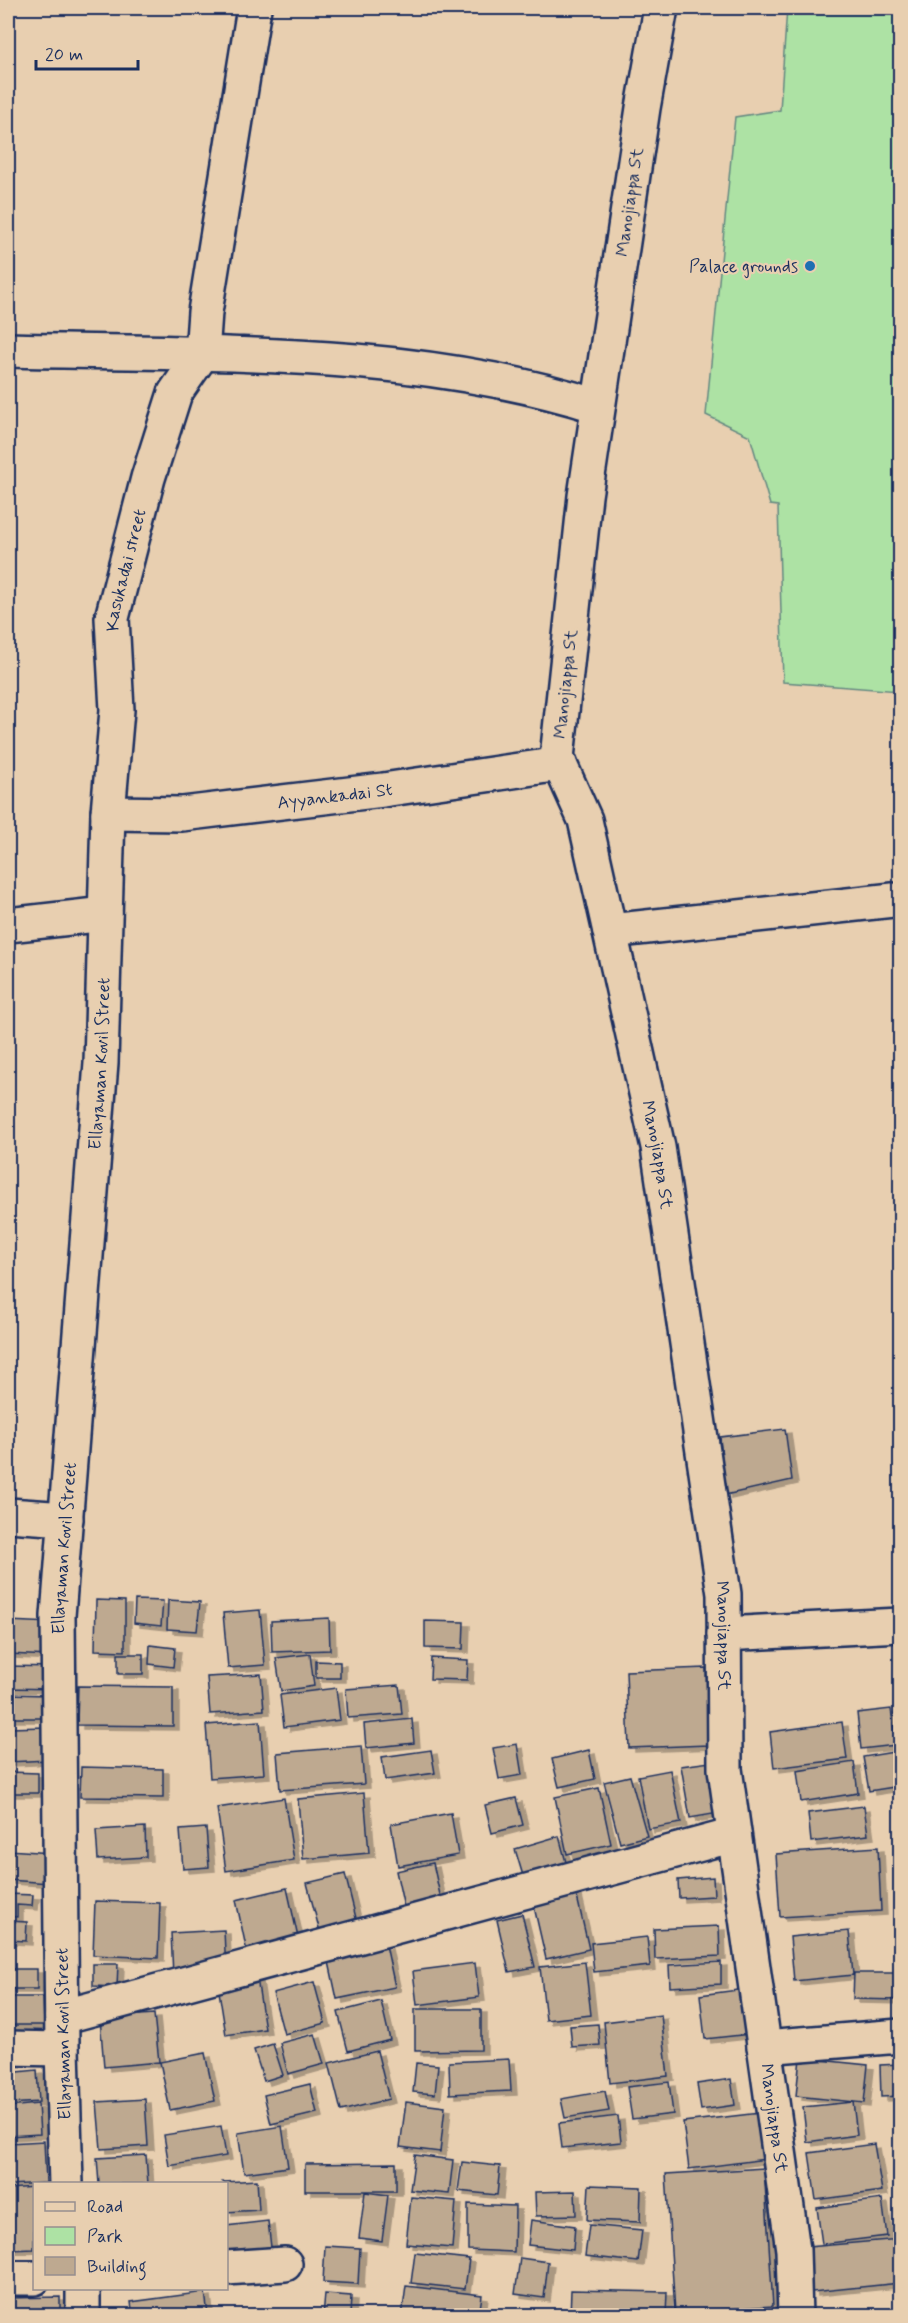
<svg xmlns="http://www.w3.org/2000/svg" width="908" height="2323" viewBox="0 0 908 2323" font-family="Mynerve,sans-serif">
<defs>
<filter id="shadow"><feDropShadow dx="6" dy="4" stdDeviation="0" flood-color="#0004"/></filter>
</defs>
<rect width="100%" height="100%" fill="#e8cfb0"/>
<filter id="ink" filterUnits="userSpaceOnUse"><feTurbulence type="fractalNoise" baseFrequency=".0167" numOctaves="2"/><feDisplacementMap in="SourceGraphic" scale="12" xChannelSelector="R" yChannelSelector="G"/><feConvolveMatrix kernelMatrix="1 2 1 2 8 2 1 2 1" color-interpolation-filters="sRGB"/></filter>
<g filter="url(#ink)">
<path fill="#ade2a4" stroke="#648881" stroke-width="1.5" d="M787,8h113v683l-117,-9 -5,-176 -8,-1 -20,-69 -44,-21 29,-298 45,-7z"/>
<path fill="#bea990" stroke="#1b2f5e" stroke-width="1.5" filter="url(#shadow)" d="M785,1429l7,51 -67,15 -5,-58z
M96,1600l29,1v50l-30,-1z
M135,1600l28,1 -2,25 -27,-3z
M168,1600l32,2 -3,29 -30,-2z
M260,1610l5,55 -37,3 -5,-55z
M329,1618l1,32 -58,2 -1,-31z
M8,1621l44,2 -2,33 -42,-2z
M425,1621l39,1 -1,27 -38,-1z
M150,1645l25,3 -2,19 -24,-3z
M118,1654h25v20h-25z
M310,1654l4,32 -33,5 -5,-33z
M431,1658l37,2 -1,20 -37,-1z
M316,1661l24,1v16h-24z
M8,1666l45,1v22l-45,-1z
M706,1668l3,77 -80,3 -3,-77z
M261,1674l3,36 -54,4 -3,-37z
M399,1685l3,29 -54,4 -2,-29z
M78,1686l95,1v39l-96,-1z
M336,1688l4,32 -56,7 -4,-32z
M8,1694l38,1v23h-38z
M891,1709l5,36 -35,4 -4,-36z
M412,1719l2,24 -48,5 -2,-24z
M260,1721l4,53 -54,4 -4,-53z
M842,1722l5,37 -73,9 -4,-36z
M47,1727l1,33 -40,2v-34z
M517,1744l5,31 -23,4 -6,-31z
M361,1746l3,38 -84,6 -3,-37z
M431,1750l4,23 -50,7 -3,-23z
M589,1750l6,29 -36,8 -7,-28z
M900,1751v35l-31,5 -6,-34z
M710,1762l9,51 -29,5 -9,-52z
M854,1762l4,31 -57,9 -4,-31z
M81,1767l82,2v29l-83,-1z
M670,1770l11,53 -33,6 -10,-53z
M8,1772l30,1v20h-30z
M630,1776l17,60 -27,7 -16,-61z
M599,1788l12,56 -44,10 -12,-57z
M364,1793l5,60 -66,6 -5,-60z
M284,1798l10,62 -68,11 -9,-63z
M516,1798l7,27 -31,8 -7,-28z
M864,1806l4,29 -57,7 -3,-29z
M451,1813l7,42 -60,11 -7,-42z
M145,1827l1,30 -48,3 -2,-30z
M206,1828l3,39 -26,2 -3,-39z
M559,1836l8,30 -43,13 -9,-30z
M878,1847l3,64 -101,6 -4,-63z
M8,1850l44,3 -2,30 -42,-3z
M433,1863l9,41 -37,8 -9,-41z
M345,1874l16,64 -37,9 -17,-64z
M713,1877l1,19 -35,2 -1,-18z
M287,1888l16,72 -52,11 -15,-71z
M575,1888l14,61 -43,10 -14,-61z
M8,1894l25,1 -1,11 -15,-1v12l-9,-1z
M95,1901l65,2 -2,55 -65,-3z
M522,1914l13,53 -26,5 -12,-52z
M8,1921l19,1 -1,19 -18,-1z
M719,1926l1,30 -65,3 -1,-30z
M224,1930l2,43 -53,2 -2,-42z
M849,1931l4,44 -59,6 -4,-44z
M647,1937l3,29 -56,6 -3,-29z
M386,1945l9,42 -58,12 -9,-42z
M585,1962l6,53 -45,5 -6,-53z
M721,1962v22l-51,3 -1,-22z
M475,1963l4,34 -62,8 -4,-34z
M93,1964h25l-1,23 -24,-1z
M8,1969h29v20h-29z
M854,1973h46v27l-47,-1z
M257,1978l8,51 -39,6 -8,-50z
M314,1982l11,41 -41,11 -11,-41z
M745,1989l5,45 -45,5 -5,-44z
M8,1997h35l1,28h-36z
M381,2001l9,39 -42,11 -10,-39z
M415,2009h66v41l-66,1z
M154,2014l5,48 -55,5 -4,-49z
M661,2015l7,61 -58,7 -6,-61z
M598,2024l2,21 -28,2 -2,-21z
M315,2034l9,30 -36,10 -8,-31z
M273,2044l10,31 -19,6 -10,-31z
M377,2051l12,48 -48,12 -12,-48z
M205,2053l10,48 -45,9 -10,-48z
M800,2058l68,7 -4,38 -68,-7z
M509,2059l2,32 -61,3 -1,-32z
M416,2063l22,2 -3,29 -22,-2z
M900,2064v32l-19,1 -1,-32z
M37,2070l2,32 -31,2v-31z
M731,2079l4,26 -34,5 -4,-26z
M669,2082l4,32 -41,5 -5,-32z
M310,2084l7,29 -46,11 -7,-29z
M605,2091l4,20 -44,7 -4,-19z
M145,2099l3,47 -47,3 -4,-47z
M406,2102l39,5 -5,45 -40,-5z
M853,2102l4,33 -50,7 -4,-35z
M38,2104l2,30 -32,2v-29z
M760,2113l6,46 -77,10 -6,-47z
M618,2116l3,26 -59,6 -3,-25z
M221,2126l5,30 -57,10 -5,-31z
M282,2126l6,41 -44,6 -6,-40z
M44,2141l2,42 -38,2v-42z
M874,2144l8,47 -66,9 -7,-47z
M146,2155l2,29h-49l-2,-26z
M415,2155l38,5 -4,34 -39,-4z
M462,2162l38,4 -3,29 -39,-4z
M396,2163v28h-91v-27z
M764,2168l9,138 -98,6 -9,-138z
M257,2180l2,30 -33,2v-28l-3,-2z
M589,2185l52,2 -1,35 -53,-2z
M34,2187v62l-26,1v-61z
M575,2191l1,24 -40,1 -1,-24z
M365,2192l23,3 -6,46 -23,-3z
M411,2197l45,4 -4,47 -46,-4z
M882,2199l5,37 -65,8 -5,-36z
M468,2204l47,2 -1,46 -46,-2z
M531,2220l44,6 -2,24 -45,-5z
M268,2221l3,26 -45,5v-26z
M589,2225l53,5 -4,32 -53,-6z
M900,2239v44l-88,9 -4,-45z
M325,2246l35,2 -2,36 -35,-2z
M415,2253l54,6 -4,30 -54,-6z
M520,2258l28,4 -4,36 -29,-4z
M406,2286l76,9 -3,21h-77z
M571,2290l96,2 -1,24h-96z
M205,2292l3,23 -75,1 -2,-14z
M325,2294l26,2 -1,20h-27z
M60,2297v19h-52v-18z"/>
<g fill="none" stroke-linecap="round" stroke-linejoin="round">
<defs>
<g id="minor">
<path id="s1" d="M661,8l-18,100 -58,388 -28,262 28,62 73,327 66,447 1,175 68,481 2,66"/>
<path d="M8,350c198,5 399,-4 590,56"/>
<path id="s2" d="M108,813l74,1 201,-24 177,-26"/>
<path d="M8,925l97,-11"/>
<path d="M610,931l283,-31"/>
<path d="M8,1515l58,4"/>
<path d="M724,1634l176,-9"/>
<path d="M62,2017l672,-182"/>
<path d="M764,2047l136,-11"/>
<path d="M8,2048l54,1"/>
<path id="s3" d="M66,2184l-4,-135 -4,-433 43,-553 7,-250 9,-103 -5,-92 36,-140 27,-85 27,-39 3,-42 49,-304"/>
<path d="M226,2268l59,-4"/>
<path d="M8,2278h26"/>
<path d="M83,2288v28"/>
</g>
</defs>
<use href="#minor" stroke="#1b2f5e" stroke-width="38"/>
<use href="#minor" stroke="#e8cfb0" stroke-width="33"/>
</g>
</g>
<circle fill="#1f6fb2" stroke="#e8cfb0" stroke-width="2" cx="810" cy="266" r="6"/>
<g text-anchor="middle" stroke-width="4.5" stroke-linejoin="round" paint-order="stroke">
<g font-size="18" fill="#1b2f5e" stroke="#e8cfb0">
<text transform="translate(629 202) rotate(-82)" y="6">Manojiappa St</text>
<text dy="6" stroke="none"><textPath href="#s3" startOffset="1618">Kasukadai street</textPath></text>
<text transform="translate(565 684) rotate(-84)" y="6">Manojiappa St</text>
<text dy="6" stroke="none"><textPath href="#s2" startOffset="228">Ayyankadai St</textPath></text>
<text dy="6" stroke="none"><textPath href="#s3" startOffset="1122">Ellayaman Kovil Street</textPath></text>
<text dy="6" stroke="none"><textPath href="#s1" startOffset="1168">Manojiappa St</textPath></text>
<text dy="6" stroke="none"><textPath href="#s3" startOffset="636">Ellayaman Kovil Street</textPath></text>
<text dy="6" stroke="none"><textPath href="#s1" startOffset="1654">Manojiappa St</textPath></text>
<text transform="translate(63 2034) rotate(-91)" y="6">Ellayaman Kovil Street</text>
<text dy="6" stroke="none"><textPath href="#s1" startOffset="2140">Manojiappa St</textPath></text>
</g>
<g font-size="18" fill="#1b2f5e" stroke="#e8cfb0" text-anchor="end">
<text x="798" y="272">Palace grounds</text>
</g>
</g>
<rect width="908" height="2323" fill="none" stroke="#e8cfb0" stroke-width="30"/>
<rect x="15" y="15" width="878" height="2293" fill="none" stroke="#1b2f5e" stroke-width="2" filter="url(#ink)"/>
<rect x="33" y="2182" width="195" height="108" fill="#e8cfb0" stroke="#968f8f" stroke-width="1.5"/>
<rect x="45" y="2202" width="30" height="9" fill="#e8cfb0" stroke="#968f8f" stroke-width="1.5"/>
<text x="87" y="2212" font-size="18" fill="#1b2f5e">Road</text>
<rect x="45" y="2227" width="30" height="18" fill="#ade2a4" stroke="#968f8f" stroke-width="1.5"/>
<text x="87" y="2242" font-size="18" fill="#1b2f5e">Park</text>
<rect x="45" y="2257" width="30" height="18" fill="#bea990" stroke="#968f8f" stroke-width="1.5"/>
<text x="87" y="2272" font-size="18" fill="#1b2f5e">Building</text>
<path d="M36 60v9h102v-9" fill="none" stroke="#1b2f5e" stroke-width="3"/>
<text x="45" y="60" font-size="18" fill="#1b2f5e" stroke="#e8cfb0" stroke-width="4.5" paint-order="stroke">20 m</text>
</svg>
